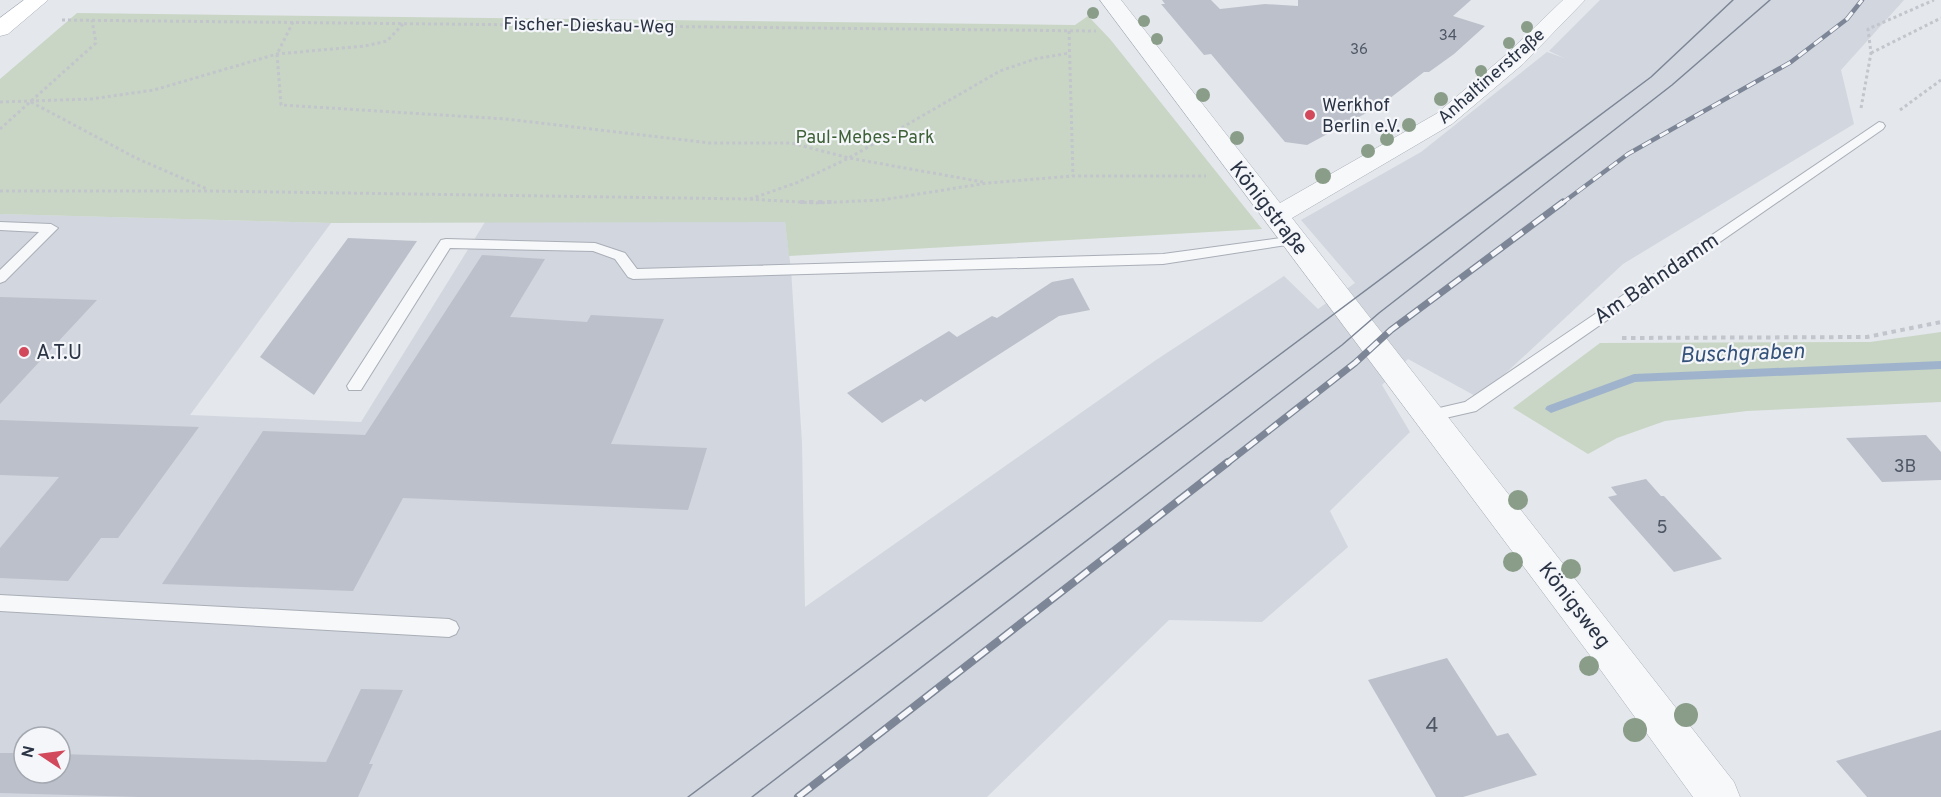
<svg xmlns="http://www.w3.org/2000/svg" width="1941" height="797" viewBox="0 0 1941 797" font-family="Overpass,sans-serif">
<rect width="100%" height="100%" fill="#e4e7ec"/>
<path fill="#d2d6de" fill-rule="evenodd" d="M1600,0h304l-63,70 13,54 -231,140 -144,134 -71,-39 -26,26 28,47 -80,79 18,36 -86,75 -93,-2 -182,177h-987v-583l331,9 -141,192 171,7 124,-200h300l6,47 11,174 3,164 351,-247 128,-84 34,33 37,-26 -54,-63 120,-68 126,-100 17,6 -15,-7zM24,737h36v36h-36z"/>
<path fill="#c9d6c5" d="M77,13l998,12 13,-9 22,23 152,190 -473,27 -4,-34 -454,1 -331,-9v-135z
M1941,332v70l-194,9 -82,10 -48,17 -29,16 -75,-46 87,-65 270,-1z"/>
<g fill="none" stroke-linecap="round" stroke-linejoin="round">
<path fill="#9fb4cc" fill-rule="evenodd" d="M1941,361v8l-306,13 -84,31 -6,-4 2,-3 87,-32z"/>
</g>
<path fill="#bbc0ca" d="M1162,0h49l9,9 45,-5 33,2v-6h173l-18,16 32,10 -31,28 -25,18h-5l-43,33 -74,40 -22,-3 -74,-88 -7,1 -43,-51h4z
M348,238l69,3 -103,154 -54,-38z
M482,255l63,4 -35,58 77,5 4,-7 73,4 -53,125 96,4 -19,62 -285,-12 -50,93 -191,-7 101,-153 102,4z
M1073,278l17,32 -31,6 -134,86 -4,-3 -39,24 -35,-30 102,-62 8,6 35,-21 5,2 55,-36z
M0,297l97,3 -97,104z
M0,420l199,7 -81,111h-17l-33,43 -68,-3v-30l59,-71 -59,-2z
M1926,435l15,17v28l-59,2 -36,-44z
M1646,479l15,17h3l58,63 -48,13 -66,-75 9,-2 -6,-8z
M1447,658l50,78 11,-3 29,42 -74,22h-27l-68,-117z
M361,689l42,1 -34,74h4l-15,33h-219l-139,-4v-40h24v20h36v-19l266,8z
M1941,730v67h-74l-31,-36z"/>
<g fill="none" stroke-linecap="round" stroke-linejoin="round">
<defs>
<path id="lane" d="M1879,122l4,1 2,3 -2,3 -407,282 -48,11 -6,-2 -2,-4 2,-4 43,-10z
M0,222l51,2 7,4 -53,53 -5,2v-13l39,-38 -39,-2z
M1295,236l7,4 -2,3 -137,21 -530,15 -5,-2 -13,-18 -22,-8 -143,-3 -89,142h-12l-2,-4 94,-146 5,-1 149,4 30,10 12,16 526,-15z
M0,595l449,24 7,3 3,6 -3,6 -7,3 -449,-26z"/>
<path id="street" d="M1100,0h21l159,203 156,-89 71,-60 56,-54h22l-62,64 -71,60 -160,94 442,564 6,15h-47l-104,-143z"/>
<path id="primary" d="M24,0h24l-40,34 -8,2v-18z"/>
</defs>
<use href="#lane" stroke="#a9aeb7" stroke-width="2"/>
<use href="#street" stroke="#a9aeb7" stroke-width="1"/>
<use href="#primary" stroke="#a3abb8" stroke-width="1"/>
<path stroke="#c2c5cb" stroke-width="3" stroke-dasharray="3 3" stroke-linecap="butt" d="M62,20l1034,11
M293,22l-16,32 4,51 225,14 204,24h81l58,15 134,24
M1069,31l4,145
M1871,53l70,-35
M0,102l91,-3 63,-9 123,-36 88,-8 22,-5 17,-18
M31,102l105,56 71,31
M1861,108l10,-55 -3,-24 66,-29
M1900,110l41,-30
M0,129l96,-86 -4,-23
M0,191h210l537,8 69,4 66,-3 105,-17 86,-7h133
M750,199l46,-16 53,-25 151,-87 35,-12 34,-6"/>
<path stroke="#c2c5cb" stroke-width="4" stroke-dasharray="4.5 4.5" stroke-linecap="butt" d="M800,202h36
M1622,338l245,-1 74,-15"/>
<use href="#lane" fill="#f7f8fa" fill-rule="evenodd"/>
<use href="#street" fill="#f7f8fa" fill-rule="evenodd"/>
<use href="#primary" fill="#fff" fill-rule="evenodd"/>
<path stroke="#7d8696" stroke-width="1.5" d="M688,797l963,-720 82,-77
M752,797l590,-452 37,-32 293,-228 98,-85"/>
<defs>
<path id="rail-far2" d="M1561,204l67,-50 163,-92 56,-43 15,-19"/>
<path id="rail-far1" d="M1226,464l129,-101 36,-33 172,-128"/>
<path id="rail" d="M798,797l430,-335"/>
</defs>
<use href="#rail-far2" stroke="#7d8696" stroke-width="4.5"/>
<use href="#rail-far1" stroke="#7d8696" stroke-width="7"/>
<use href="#rail" stroke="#7d8696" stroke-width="8"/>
<use href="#rail-far2" stroke="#f4f6f9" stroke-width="3" stroke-dasharray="10" stroke-linecap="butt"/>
<use href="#rail-far1" stroke="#f4f6f9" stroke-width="4.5" stroke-dasharray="13" stroke-linecap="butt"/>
<use href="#rail" stroke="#f4f6f9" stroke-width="5" stroke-dasharray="16" stroke-linecap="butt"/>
</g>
<g fill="#899d89">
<circle cx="1093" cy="13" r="6"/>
<circle cx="1144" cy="21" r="6"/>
<circle cx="1527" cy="27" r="6"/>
<circle cx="1157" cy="39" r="6"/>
<circle cx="1509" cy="43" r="6"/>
<circle cx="1481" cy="71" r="6"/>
<circle cx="1203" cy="95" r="7"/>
<circle cx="1441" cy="99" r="7"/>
<circle cx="1409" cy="125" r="7"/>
<circle cx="1237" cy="138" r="7"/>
<circle cx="1387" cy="139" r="7"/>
<circle cx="1368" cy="151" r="7"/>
<circle cx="1323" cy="176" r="8"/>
<circle cx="1518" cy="500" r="10"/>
<circle cx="1513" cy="562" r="10"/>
<circle cx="1571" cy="569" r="10"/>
<circle cx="1589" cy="666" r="10"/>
<circle cx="1686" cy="715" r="12"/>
<circle cx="1635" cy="730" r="12"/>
</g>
<g fill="#d1495b" stroke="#f4f6f9" stroke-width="2">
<circle cx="1310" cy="115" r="6"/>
<circle cx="24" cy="352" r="6"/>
</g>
<g text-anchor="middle" stroke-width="4.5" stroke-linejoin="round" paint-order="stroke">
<g font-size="15" fill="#4f5766">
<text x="1448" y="40">34</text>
<text x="1359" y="54">36</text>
</g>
<g font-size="18" fill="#2b3445" stroke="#f4f6f9">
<text transform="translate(589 25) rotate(1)" y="6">Fischer-Dieskau-Weg</text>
<text transform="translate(1491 76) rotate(-41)" y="6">Anhaltinerstraße</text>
</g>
<g font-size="18" fill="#2b3445" stroke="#f4f6f9" text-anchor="start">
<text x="1322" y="111">Werkhof<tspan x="1322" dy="21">Berlin e.V.</tspan></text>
</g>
<g font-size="18" fill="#3f6138" stroke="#f4f6f9">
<text x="865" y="143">Paul-Mebes-Park</text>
</g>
<g font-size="18" fill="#4f5766">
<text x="1905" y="472">3B</text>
<text x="1662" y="533">5</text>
</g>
<g font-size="21" fill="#2b3445" stroke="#f4f6f9">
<text transform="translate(1269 208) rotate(52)" y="7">Königstraße</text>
<text transform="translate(1656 278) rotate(-34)" y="7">Am Bahndamm</text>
<text transform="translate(1575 605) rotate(52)" y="7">Königsweg</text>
</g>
<g font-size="21" fill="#2b3445" stroke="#f4f6f9" text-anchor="start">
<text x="36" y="359">A.T.U</text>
</g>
<g font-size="21" fill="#4f5766">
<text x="1432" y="732">4</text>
</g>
<g font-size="22" font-style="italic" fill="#34527a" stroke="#f4f6f9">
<text transform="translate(1742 352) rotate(-2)" y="8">Buschgraben</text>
</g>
</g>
<g transform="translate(42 755) rotate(283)"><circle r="28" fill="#f4f6f9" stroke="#a4a8b1" stroke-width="1.5"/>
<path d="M0-4.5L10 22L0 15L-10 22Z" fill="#d1495b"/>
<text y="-9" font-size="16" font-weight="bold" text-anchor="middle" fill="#2b3445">N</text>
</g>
</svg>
